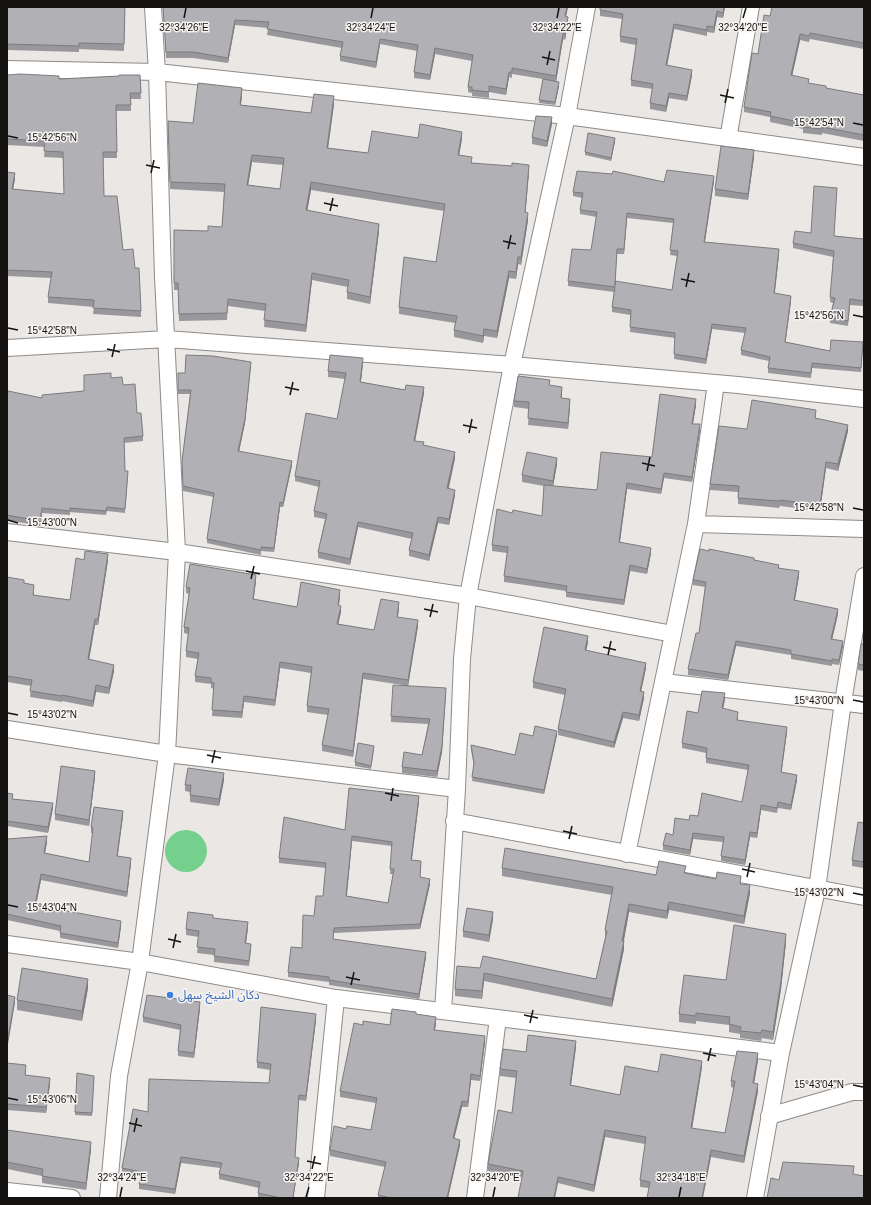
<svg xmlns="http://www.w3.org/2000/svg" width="871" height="1205" viewBox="0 0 871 1205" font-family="Arial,'Noto Sans Arabic',sans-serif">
<rect width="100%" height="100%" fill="#eae7e4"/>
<path fill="#75cf8d" d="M165 851a21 21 0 1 1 42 0a21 21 0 1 1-42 0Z"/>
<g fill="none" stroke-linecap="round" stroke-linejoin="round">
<defs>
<path id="street" d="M7,69l150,3 410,44 297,41
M728,139l23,-132
M7,348l160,-9 345,26 226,20 126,14
M696,524l168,5
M7,532l170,20 291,44 205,38
M664,682l200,23
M7,729l160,25 290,35
M454,821l410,76
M627,854l69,-330 20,-141
M7,944l133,18 196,36 445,55
M443,1011l14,-222 5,-130 6,-63 44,-231 55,-249 20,-109
M769,1116l83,-24h12
M7,1191l65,7
M108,1198l11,-122 21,-114 27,-208 10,-202 -14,-275 -6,-205 -4,-65
M316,1198l20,-200
M475,1198l23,-180
M755,1198l26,-145 36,-164 26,-187 21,-126"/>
</defs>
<use href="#street" stroke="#8e8b89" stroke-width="18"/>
<use href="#street" stroke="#fff" stroke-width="16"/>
</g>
<path fill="#98989c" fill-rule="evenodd" d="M7,7h118l-1,44 -45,-2v3l-72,-2z
M163,7h405l-2,9 2,6 -3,18 -2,-1 -7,43 3,4 -4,19 -16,-2 4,-24 -31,-5v4l-3,-1 -3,18 -17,-3v6l-17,-2v-3l-4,-1v-5l4,-26 -37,-7 -5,26 -16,-2v-6l3,-21 -37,-7 -4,24 -36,-7v-5l2,-8 -75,-13 1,-7 -33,-3 -7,38 -35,-5h-27z
M725,7l-2,11 -6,-1 -3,16 -7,-1v4l-33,-7 -7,37 25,9 -5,26 -18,-3 -3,14 -16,-3v-6l3,-14 -22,-3v-6l5,-35 -16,-3v-6l3,-17 -23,-3v-6z
M864,7v42l-54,-10 -1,3 -9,-2 -8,36 17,7 17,5 38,7v46l-42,-8v2l-19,-2v-4l-33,-7v-5l-26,-5v-5l14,-53 12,-38z
M7,75l52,4 81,-4 1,24h-10v12h-15l1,47h-14l1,38 19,54 18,61v6l-48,-3 1,-7 -46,-4v-6l3,-19 -44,-2v-104l8,7 -2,10 51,5 -1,-36 -19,-1 1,-10 -38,-2z
M242,95l-1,10 70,8 23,-9 -6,44 40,5 50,-15 44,1 -3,16 13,8 57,9 -4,40 3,8 -7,45 -3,-1 -2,15 -7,-1 -12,60 -13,-2 -1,7 -29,-6v-7l1,-7 -56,-9v-7l37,-45 8,-51 -133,-21 -4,21 72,20 -9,73 -23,-5v-7l1,-5 -36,-7 -6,52 -42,-5 1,-16 -37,-5 -1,14 -48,1 -1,-31h-4v-60l34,1 14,-4 2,-35 -54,-3 -2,-68 25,2zM252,162l31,3 -3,24 -32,-4z
M552,124l-5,23 -15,-3v-7z
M615,141l-4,20 -26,-6v-3z
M754,157l-6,43 -33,-4v-7z
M714,181l-9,61 74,12 -4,39 16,8 -6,41 45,9 33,-4 -2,25 -49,-4 -1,10 -43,-5v-5l1,-7 -28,-6v-5l4,-17 -33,-4 -6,35 -32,-5 1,-21 -45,-6 1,-17 -19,-3v-5l2,-15 -46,-6v-5l23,-31 6,-33 -17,-3v-4l2,-12 -9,-2v-4l91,-10zM627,218l46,5 -3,32 7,1 -5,34 -57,-8 2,-28h7z
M835,236l29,3v67l-14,-1 -2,21 -18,-3v-6l3,-14 -3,-1 3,-45 -40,-9v-5z
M363,363l-2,19 63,11 -9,48 9,5 31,12 -6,30 6,7 -6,30 -11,-2 -9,38 -20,-5v-6l3,-11 -54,-12 -8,38 -32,-7v-6l7,-33 -11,-2v-6l5,-24 -24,-6v-5l42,-57 8,-40 -17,-2v-6z
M251,366l-6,57 -6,29 53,13 -9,42h-3l-6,45 -13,-1v4l-54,-12v-4l7,-42 -31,-6 -1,-30 8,-67h-12v-21h7z
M111,378l12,7 14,28 6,23v5l-19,2 1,28 3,5 -3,37 -18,-2 -1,4 -36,-3v3l-28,-2 -2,13 -33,-6v-122h35l42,-7z
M550,385l12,8v5l8,8 -2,23 -40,-4 1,-16 -15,-2v-6z
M696,405l-3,19 7,6 -8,52 -28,-4 -3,16 -34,-5 -7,53 31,11 -4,21 -17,-3 -6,34 -58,-8v-6l-62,-9v-6l3,-23 -15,-2v-6l20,-32 30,3 2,-30 -22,-4v-7l35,-11 -4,22 44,4 55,-33z
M816,416v2l32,13 -10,40 -12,-3 -6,43 -40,-5 -1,2 -41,-4v-12l-28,-2v-6l37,-55z
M84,560h24l-10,65h-3l-6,35 25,11 -5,23 -13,-2 -3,15 -31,-6v1l-32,-5 1,-11 -24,-4v-105l17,6 10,8v4l36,5z
M754,560l25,8 20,8 -4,24 43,14 -6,26 11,6 -4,19 -7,-1v2l-41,-7v-4l-55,-9 -8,34 -40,-5v-6l11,-36 6,-46 -12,-2v-5z
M256,581l-3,18 44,8 43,-11 -1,9 2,7 -3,12 36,6 25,-22 -1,9 20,9 -10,60 38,8 -4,58 -5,25 -35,-4v-6l20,-12 6,-31 -37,-2v-6l12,-31 -40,-6 -10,78 -31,-6v-6l6,-30 -21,-3v-6l4,-33 -31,-5 -5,38 -31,-4 -2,16 -30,-2 2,-27 -3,-1v-4l-16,-2v-6l3,-17 -12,-2v-6l2,-17 -4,-1v-6l5,-33 -3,-1v-6z
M588,642l-2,9 60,17 -5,23 3,7 -5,23 -16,-3 -9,30 -56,-13v-6l7,-34 -32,-7v-6z
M864,644v27l-6,-1v-6z
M725,699l-2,10 15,8v3l49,12 -6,40 16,8 -6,30 -13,-2 -1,5 -16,-3 -4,28 -7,-1 -5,28 -24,-4v-5l2,-14 -30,-3 -3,16 -27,-5v-5l26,-25 9,-4 44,-14 6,-32 -42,-7v-10l-24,-5v-5l16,-30z
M557,735l-13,59 -72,-13 2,-15 -3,-16v-5l44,10 18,-19z
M374,749l-3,20 -16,-3v-4z
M95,777l-6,49 -34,-6v-6z
M224,780l-5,26 -29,-4v-10l-5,-1v-6z
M7,793l6,6 40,9 -5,25 -41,-7z
M419,801l-7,59 9,6 -1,11 10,7 -10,45 -86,4 -1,6 93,18 -7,42 -90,-14v-3l-41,-5v-5l14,-24 12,-32 9,-20 3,-28 -47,-5v-5l66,-28zM352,841l40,5 -2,28h3l-5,29 -41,-7z
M123,816l-6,41 14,6 -4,34 -86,-17 -5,25 85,21 -3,22 -58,-10v-7l-53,-11v-81l40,3 -2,11 44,9 4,-29h-2v-6z
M864,823v45l-12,-2v-6z
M502,868l154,7 30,-1 55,10 9,9 -6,31 -75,-14 -2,9 -38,-7 -5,29v8l-12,58 -128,-26 -2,18 -27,-3v-7l2,-23 139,13 9,-41v-8l7,-35 -110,-19z
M213,918l35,10 -2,15 5,7 -2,16 -35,-4v-7l-17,-2 2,-16 -13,-2v-6z
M493,919l-4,23 -26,-5v-6z
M786,942l-5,47 -8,51 -11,-2 -1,3 -21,-3v-4l-11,-2v-7l-33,-4v3l-17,-2v-8z
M88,988l-6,33 -65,-11v-10z
M200,1008l-6,50 -16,-2v-5l2,-21 -37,-8v-5z
M416,1014l20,9 -1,7 50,12 -5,39 -9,-1 -3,27h-6l-8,31 6,7 -12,53h-70v-3l7,-28 -55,-11v-6l16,-21 25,1 5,-27 -36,-6v-6l23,-66h27z
M316,1020l-10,81 -7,-1 -4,57 4,6 -6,35h-35v-5l1,-5 -40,-9v-5l1,-6 -39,-5 -6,31 -36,-5v-5l2,-7 -19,-4v-5l26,-56 121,-29 1,-13 -13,-2v-6z
M576,1047l-5,38 49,10 38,-23 44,-5 -10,62 33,4 9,-45 -3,-1v-6l27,-21 -4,23 4,8 -14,72 -33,-6 -62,31 -9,-1v-7l5,-36 -40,-7 -11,55 -36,-9 -70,-12v-7l24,-51 4,-35 -16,-2v-7l26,-17z
M7,1063l19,8 -1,4 25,9 -4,29 -39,-3z
M94,1079l-2,37 -17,-1v-3z
M7,1130l84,19 -5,41 -44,-7v-7l-35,-7z"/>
<path fill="#7c7c7f" d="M567,7h1l-3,15v-6z
M724,7h1l-2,11v-5z
M717,11v6l-3,16v-6z
M568,17v5l-3,18v-6z
M235,20v5l-7,38v-5z
M674,24v5l-8,42v-6z
M563,33v6l-7,43v-6z
M800,34v6l-9,41v-6z
M380,39v5l-4,24v-6z
M435,48v6l-5,26v-5z
M692,70v5l-5,26v-5z
M509,72v5l-3,18v-6z
M559,82v4l-4,19v-3z
M242,88v7l-2,17v-7z
M669,93v5l-3,14v-6z
M334,96v8l-7,52v-8z
M552,117v7l-5,23v-6z
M462,132v7l-4,23v-7z
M615,138v3l-4,20v-3z
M754,150v7l-6,43v-6z
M252,155v7l-5,30v-7z
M529,165v7l-4,47v-7z
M15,173v6l-3,16v-6z
M714,176v5l-10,66v-5z
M311,182v8l-5,28v-8z
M528,213v7l-7,45v-8z
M627,213v5l-3,36v-5z
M379,224v7l-9,73v-7z
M779,249v5l-5,44v-5z
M518,257v7l-2,15v-7z
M509,271v7l-12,60v-7z
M312,273v7l-6,52v-7z
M791,296v5l-6,46v-5z
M712,324v5l-6,35v-5z
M484,329v7l-1,7v-7z
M363,358v5l-3,25v-6z
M251,362l-6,61 -7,33v-5z
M424,387v6l-10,54v-6z
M570,399v7l-2,23v-6z
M696,399v6l-4,24v-5z
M700,424v6l-8,52v-5z
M848,425v6l-10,40v-7z
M455,452v6l-8,36v-6z
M557,458v6l-4,23v-6z
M292,461v4l-9,42v-4z
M826,462v6l-6,43v-6z
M664,473v5l-3,16v-5z
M627,483v6l-8,59v-6z
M455,490v5l-6,30v-6z
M280,502v5l-6,45v-4z
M42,508v5l-2,13v-5z
M438,517v6l-9,38v-6z
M358,522v5l-8,38v-6z
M651,548v5l-4,21v-5z
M108,554v6l-10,65v-6z
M630,565v6l-6,34v-5z
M799,571v5l-5,29v-5z
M256,575v6l-3,24v-6z
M340,590v6l-2,15v-6z
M399,602v6l-2,15v-6z
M341,606v6l-4,18v-6z
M838,609v5l-7,30v-5z
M95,619v6l-7,41v-7z
M418,620v6l-10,60v-6z
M588,636v6l-3,14v-6z
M736,641v5l-8,34v-5z
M843,641v5l-4,19v-5z
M280,662v6l-5,38v-6z
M646,663v5l-6,29v-6z
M114,665v6l-5,23v-6z
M363,673v6l-10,78v-6z
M96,685v7l-3,15v-6z
M446,688l-4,64 -5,25v-6z
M644,692v6l-5,23v-6z
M725,693v6l-3,15v-6z
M244,696v6l-2,16v-6z
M623,712v6l-9,30v-6z
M787,727v5l-6,45v-5z
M557,731v4l-13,59v-4z
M95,771v6l-6,49v-6z
M224,773v7l-5,26v-7z
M797,775v5l-6,30v-5z
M419,796v5l-8,64v-5z
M53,803v5l-5,25v-6z
M761,805v5l-4,28v-5z
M123,811v5l-6,46v-6z
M750,832v5l-5,28v-5z
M693,833v6l-3,16v-5z
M47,836v6l-3,16v-5z
M352,836v5l-6,60v-5z
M131,858v5l-4,34v-5z
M41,874v6l-6,30v-5z
M430,879v5l-10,45v-5z
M750,885v8l-6,31v-8z
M669,902v8l-2,9v-8z
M629,904v8l-7,37v-8z
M493,912v7l-4,23v-7z
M121,921v5l-3,22v-5z
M248,922v6l-3,21v-6z
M786,934v8l-5,47 -8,51v-8z
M624,941v8l-12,58v-8z
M426,952v5l-7,42v-5z
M484,973v8l-2,18v-8z
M88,979v9l-6,33v-10z
M15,997v6l-8,47v-6z
M200,1002v6l-6,50v-5z
M316,1014v6l-10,81v-5z
M436,1017v6l-2,13v-6z
M485,1036v6l-5,39v-5z
M576,1041v6l-6,45v-7z
M758,1053v7l-5,30v-7z
M702,1061v6l-11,68v-7z
M471,1074v6l-3,27v-5z
M50,1078v6l-4,29v-6z
M758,1084v7l-14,72v-7z
M462,1101v6l-9,37v-6z
M605,1130v7l-11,55v-7z
M460,1140v5l-12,53h-1z
M91,1142v7l-5,41v-7z
M711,1150v7l-8,41h-1z
M181,1157v6l-6,31v-5z
M299,1158v5l-6,35z
M558,1177v6l-3,15h-1z"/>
<path fill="#b1b1b5" stroke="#7c7c7f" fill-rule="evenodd" d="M7,7h118l-1,37 -45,-1v3l-72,-2z
M163,7h404l-2,9 3,1 -3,17 -2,-1 -7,43 -44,-8v4h-3l-3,17 -17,-3v6l-17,-2v-3h-4l5,-32 -38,-7 -5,27 -16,-3 4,-27 -38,-6 -4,23 -36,-6 3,-14 -76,-13 2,-7 -34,-2 -7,38 -35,-6h-27z
M600,7h124l-1,6 -6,-2 -3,16 -7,-1v4l-33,-6 -8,41 26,5 -5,26 -18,-3 -3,13 -16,-3 3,-19 -22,-4 6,-41 -17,-3 3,-22 -23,-4z
M772,7h92v36l-54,-10 -1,3 -9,-2 -9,41 18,4 -1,4 18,3v2l38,7v40l-42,-8v2l-19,-2 1,-4 -34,-7 1,-4 -27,-5 8,-54 6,1 6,-39 6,1z
M20,74l39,2v3l60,-3v-1h21l1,18h-11l1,12h-15l1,47h-14l1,44h13l6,54 10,-1 2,19h4l2,43 -48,-3 1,-8 -46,-3 4,-25 -45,-2v-98l8,1 -3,16 52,5 -1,-42 -19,-1 1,-10 -38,-2v-64z
M543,79l16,3 -4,20 -16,-2z
M198,83l44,5 -2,17 71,8 3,-19 20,2 -7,52 41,5 4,-22 46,7 2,-14 42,8 -4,23 14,2 -1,6 41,3v-3l17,2 -4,47 3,1 -7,44h-3l-2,15 -7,-1 -12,60 -13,-2 -1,7 -29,-6 3,-14 -58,-9 5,-50 32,5 9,-58 -134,-22 -5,28 73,14 -9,73 -23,-5 2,-12 -37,-7 -6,52 -42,-5 2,-16 -38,-5 -1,14 -48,1 -1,-31h-4v-53l34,1v-5l14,1 3,-43 -55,-2 -2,-61 25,2zM252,155l32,3 -4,31 -33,-4z
M536,116l16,1 -5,24 -15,-4z
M588,133l27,5 -4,20 -26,-6z
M721,146l33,4 -6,44 -33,-5z
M667,170l47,6 -10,66 75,7 -5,44 17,3 -6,46 45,9 1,-11 32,2 -2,26 -49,-5 -1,10 -43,-5 2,-11 -29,-7 5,-22 -34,-4 -6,35 -32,-5 1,-21 -45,-6 1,-17 -19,-3 3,-20 -47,-6 4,-32 19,1 6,-38 -17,-2 3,-17 -10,-1 4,-21 35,3 1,-3 51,11zM627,213l47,6 -4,31 8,1 -6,39 -57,-9v5l2,-37h7z
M814,186l23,2 -3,48 30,3v62l-14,-2 -2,22 -18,-4 5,-19 -5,-1 4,-46 -41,-8 2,-12 16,2z
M186,355l27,1 38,6 -6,57 -7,32 54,10 -9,42 -3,-1 -6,46 -13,-1v3l-54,-11 7,-46 -31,-7 -1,-25 9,-71h-13v-17h7z
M330,355l33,3 -3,24 45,8 1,-5 18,2 -10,54 10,1 -1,3 32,7 -8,36 8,2 -6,29 -11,-2 -9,38 -20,-5 4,-17 -55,-11 -8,37 -32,-7 9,-38 -13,-3 6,-30 -25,-5 11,-63 31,6 9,-46 -18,-2z
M111,373v5l11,-1 1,8 12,-1 2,29h4l2,23 -19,2 1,33h3l-3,38 -18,-2 -1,4 -36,-3v3l-28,-3 -2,13 -33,-6v-117l1,-7 34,7v-3l42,-4v-16z
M518,376l32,4 -1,5 13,2 -1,11 9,1 -2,24 -40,-5 1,-16 -15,-1z
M660,394l36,5 -4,25h8l-8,53 -28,-4 -3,16 -34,-6 -8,59 32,6 -4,21 -17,-4 -6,35 -58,-8 1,-6 -63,-10 4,-29 -16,-2 5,-36 15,4 1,-3 29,6 2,-31 53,5 4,-38 51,5z
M752,400l64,10 -1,8 33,7 -10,39 -12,-2 -6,43 -40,-5 -1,1 -41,-3 1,-12 -29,-2 9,-58 28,3z
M527,452l30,6 -4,23 -31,-6z
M700,549l9,2v-2l45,9v2l25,5 -1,3 21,3 -5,29 44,9 -7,30 12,2 -4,19 -7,-1v2l-41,-7v-4l-55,-9 -8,34 -40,-6 8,-36h3l7,-51 -13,-2z
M85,551l23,3 -10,65h-3l-7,40 26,6 -5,23 -13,-3 -3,16 -31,-6v1l-32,-5 2,-11 -25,-4v-99l17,3v3l10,2 -1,10 37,5 6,-42 8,2z
M190,564l66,11 -3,24 44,8 4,-25 39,8 -2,15 3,1 -4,18 37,6 7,-31 18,3 -2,15 21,3 -10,60 -45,-7 -10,78 -31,-6 7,-36 -22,-3 5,-39 -32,-5 -5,38 -31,-4 -2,16 -30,-2 2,-27 -3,-1v-4l-16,-2 4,-23 -13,-2 3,-23 -5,-1 6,-39 -4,-1z
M544,627l44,9 -3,14 61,13 -6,28 4,1 -5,23 -16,-3 -9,30 -56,-13 8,-40 -33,-7z
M861,644h3v21l-6,-1z
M393,685l53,3 -4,58 -5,25 -35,-4 2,-15 18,3 8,-36 -39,-3z
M702,691l23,2 -3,15 16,4 -1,8 50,7 -6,45 16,3 -6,30 -13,-3 -1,6 -16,-3 -4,28 -7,-1 -5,28 -24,-4 3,-19 -31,-4 -3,17 -27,-5 3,-12 7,2 2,-17 14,2 1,-5 8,1 4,-23 40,9 7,-37 -43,-7 1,-10 -25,-5 5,-32 11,2z
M535,726l22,5 -13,59 -72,-13 2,-14 -3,-18 44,10 5,-22 13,3z
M358,743l16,3 -3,20 -16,-4z
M61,766l34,5 -6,49 -34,-6z
M188,768l36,5 -5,26 -29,-4 1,-10h-6z
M349,788l70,8 -8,64 10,1 -1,16 10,2 -10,45 -86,4 -1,11 93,13 -7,42 -90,-14v-3l-41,-5 3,-25 11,1 1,-33 11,1 2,-20h7l3,-33 -47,-5 5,-41 61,13zM352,836l40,6 -2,27h4l-6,34 -42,-7z
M7,793l6,1 -1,5 41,4 -5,24 -41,-6z
M94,807l29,4 -6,45 14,2 -4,34 -86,-18 -6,31 86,16 -3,22 -58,-10 1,-7 -54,-12v-75l40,-3 -3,17 45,9 4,-34 -2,-1z
M858,822l6,1v39l-12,-2z
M505,848l151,27 3,-14 27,5 -2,7 32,6 1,-7 24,4 -1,8 10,1 -6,31 -75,-14 -2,9 -38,-7 -7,37h2l-12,58 -128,-26 -2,18 -27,-2 2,-23 23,2 3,-12 113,23 11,-48 -2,-1 8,-43 -111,-19z
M467,908l26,4 -4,23 -26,-4z
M188,912l25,3v3l35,4 -3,21 6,1 -2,17 -35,-5 1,-7 -18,-2 2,-16 -13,-2z
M734,925l52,9 -5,47 -8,51 -11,-2 -1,3 -21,-2 1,-4 -12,-3 1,-7 -34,-4v3l-17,-2 5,-39 42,5z
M22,968l66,11 -6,32 -65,-11z
M7,995l8,2 -8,47z
M147,995l53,7 -6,51 -16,-2 3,-26 -38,-8z
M261,1007l55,7 -10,82 -7,-1 -4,62 4,1 -6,40h-16v-1l-19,-4 2,-11 -41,-8 3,-11 -41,-6 -6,32 -36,-5 3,-12 -20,-4 11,-59 15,3 1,-33 120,4 2,-19 -14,-2z
M392,1009l24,3v2l20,3 -2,13 51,6 -5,40 -9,-2 -3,28 -6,-1 -9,37 7,2 -13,58h-56l-13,-3 8,-33 -56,-12 4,-24 12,3 1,-3 24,4 6,-32 -37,-7 14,-68 9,2v-4l27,4z
M528,1035l48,6 -6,44 50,10 5,-29 33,6 3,-18 41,7 -11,67 34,5 10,-52h-4l6,-30 21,2 -5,30 5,1 -14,72 -33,-6 -9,48h-55l3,-16 -10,-2 6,-43 -41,-7 -11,55 -36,-8 -4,21h-36l5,-27 -35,-7 10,-54 14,3 5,-42 -17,-2 3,-20 23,3z
M7,1063l19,2 -1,10 25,3 -4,29 -39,-3z
M77,1073l17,3 -2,37 -17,-1z
M7,1130l84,12 -5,41 -44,-7 1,-7 -36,-7z
M783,1162l71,4 -1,8 11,2v22h-97l4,-20 8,2z"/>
<path fill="none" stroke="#141312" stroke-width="1.5" d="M184,18l2,-10M371,18l2,-10M557,18l2,-10M743,18l3,-10M542,57l13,3M547,65l3,-14M720,95l14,3M725,103l3,-14M853,123l10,2M8,136l10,2M146,165l14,3M151,173l3,-13M324,203l14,3M330,211l3,-13M503,241l13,3M508,249l3,-14M681,279l14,3M686,287l3,-14M853,315l10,2M8,328l10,2M107,349l13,3M112,357l3,-13M285,387l14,3M290,395l3,-13M463,425l14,3M469,433l3,-14M642,463l13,3M647,471l3,-14M853,508l10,2M8,520l10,3M246,571l14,3M251,579l3,-13M424,609l14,3M430,617l3,-13M603,647l13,3M608,655l3,-14M853,700l10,2M8,713l10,2M207,755l14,3M212,763l3,-13M385,793l14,3M391,801l2,-13M563,831l14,3M569,839l3,-13M742,869l13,3M747,877l3,-14M853,893l10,2M8,905l10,2M168,939l13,3M173,948l3,-14M346,977l14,3M351,985l3,-13M524,1015l14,3M530,1023l3,-13M703,1053l13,3M708,1061l3,-13M853,1085l10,2M8,1098l10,2M129,1123l13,3M134,1132l3,-14M307,1161l14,3M312,1169l3,-13M120,1197l2,-10M306,1197l3,-10M493,1197l2,-10M679,1197l2,-10"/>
<circle fill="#3f7fe0" stroke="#f7f4f2" stroke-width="1.5" cx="170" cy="995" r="4"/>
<g text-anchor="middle" stroke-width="3" stroke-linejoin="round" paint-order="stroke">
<g font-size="12" fill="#366cbe" stroke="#f7f4f2" text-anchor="start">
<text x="178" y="999">دكان الشيخ سهل</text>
</g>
</g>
<g font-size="10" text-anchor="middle" fill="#141312" stroke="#f7f4f2" stroke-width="3" stroke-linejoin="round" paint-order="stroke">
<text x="184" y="31">32°34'26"E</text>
<text x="371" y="31">32°34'24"E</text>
<text x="557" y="31">32°34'22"E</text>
<text x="743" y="31">32°34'20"E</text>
<text x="819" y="126">15°42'54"N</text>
<text x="52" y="141">15°42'56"N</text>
<text x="819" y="319">15°42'56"N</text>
<text x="52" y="334">15°42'58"N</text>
<text x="819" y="511">15°42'58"N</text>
<text x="52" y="526">15°43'00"N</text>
<text x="819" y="704">15°43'00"N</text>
<text x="52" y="718">15°43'02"N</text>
<text x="819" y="896">15°43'02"N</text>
<text x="52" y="911">15°43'04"N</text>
<text x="819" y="1088">15°43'04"N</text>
<text x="52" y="1103">15°43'06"N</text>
<text x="122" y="1181">32°34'24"E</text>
<text x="309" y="1181">32°34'22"E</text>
<text x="495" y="1181">32°34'20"E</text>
<text x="681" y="1181">32°34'18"E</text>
</g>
<rect width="871" height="1205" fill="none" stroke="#141312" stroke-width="16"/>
</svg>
